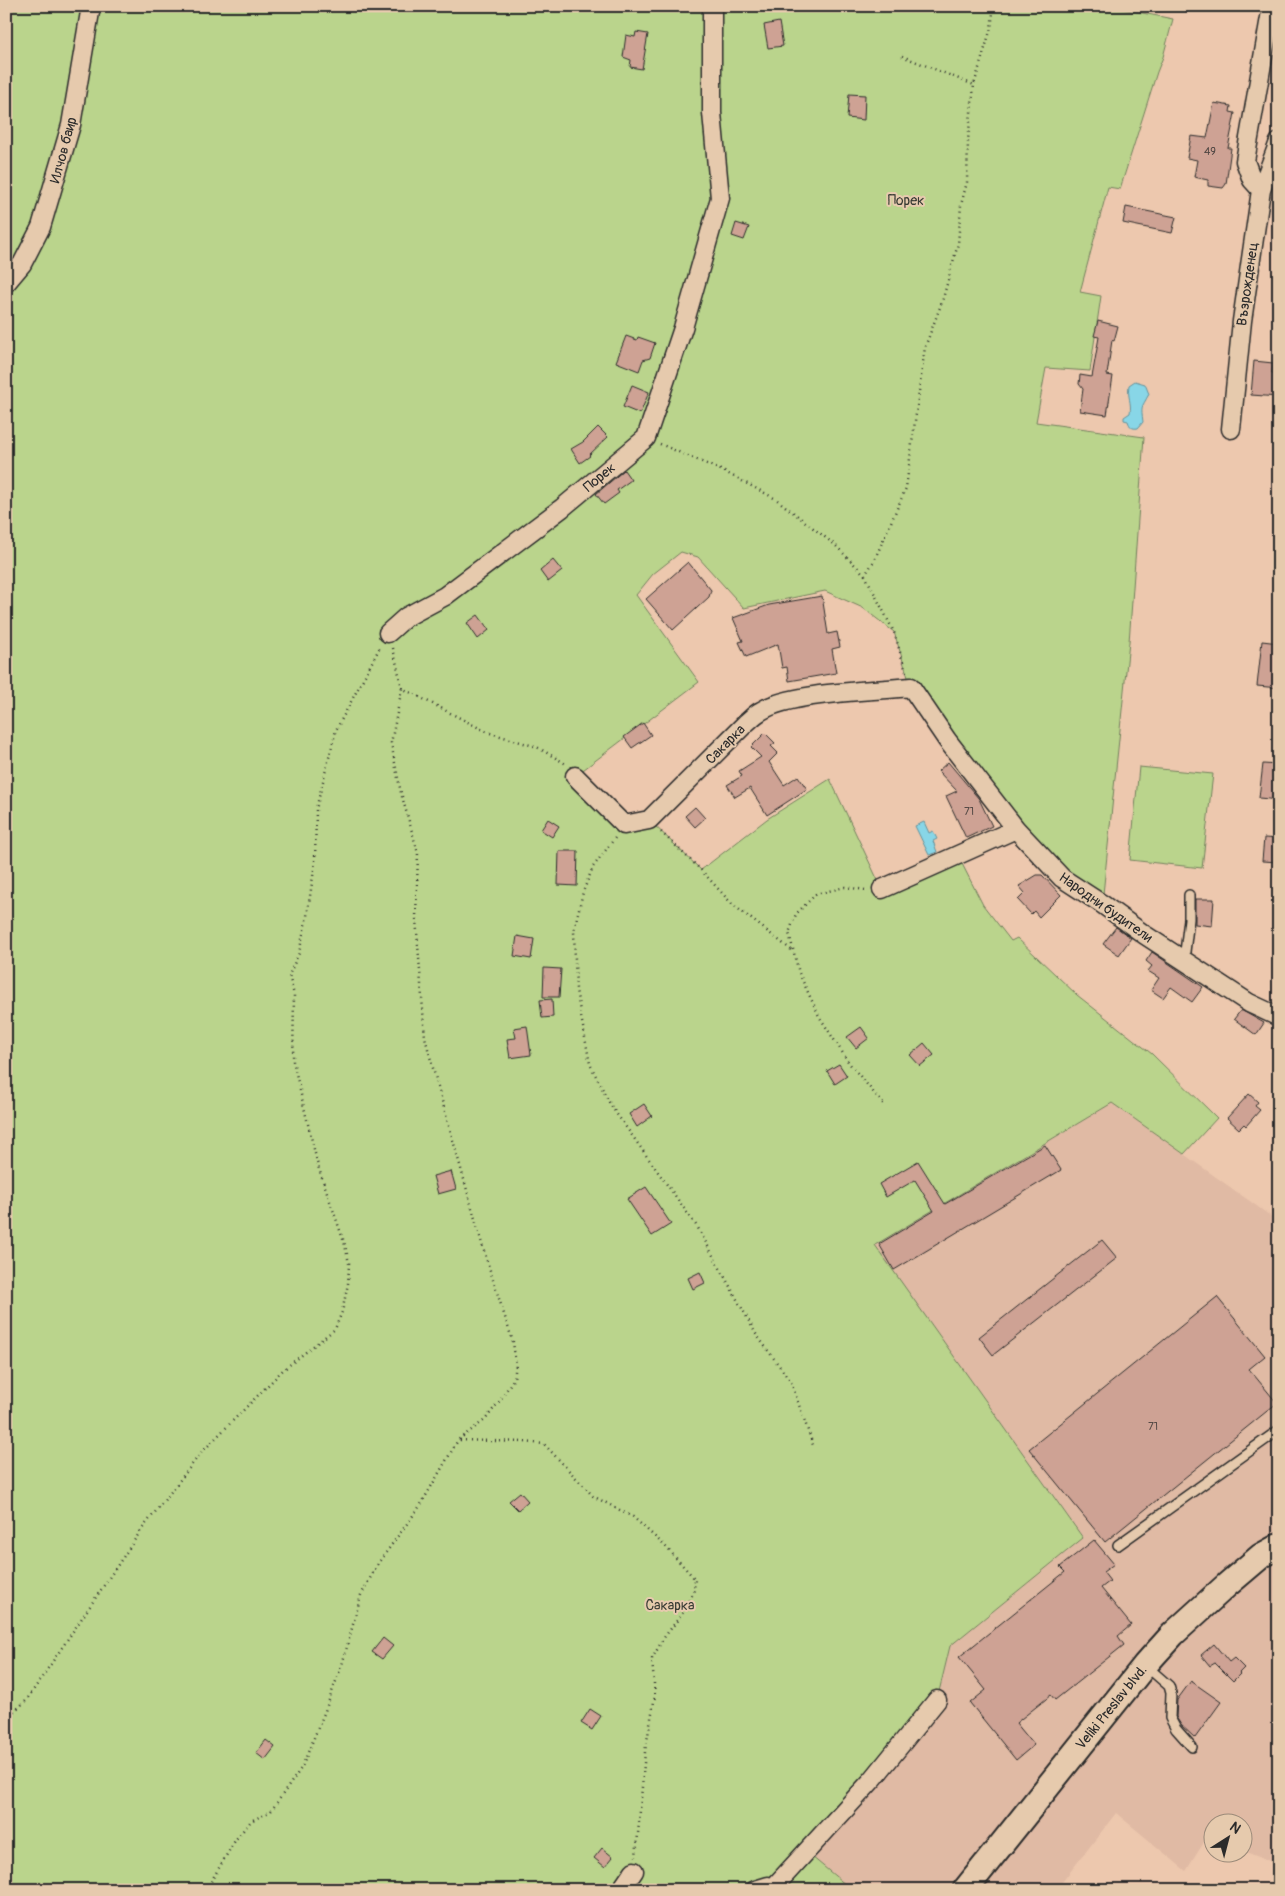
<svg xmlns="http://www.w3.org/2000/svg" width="1285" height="1896" viewBox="0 0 1285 1896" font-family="Pangolin,sans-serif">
<rect width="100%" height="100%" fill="#edc8ae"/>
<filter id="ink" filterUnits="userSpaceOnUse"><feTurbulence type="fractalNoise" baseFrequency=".02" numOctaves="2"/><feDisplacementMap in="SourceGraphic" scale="10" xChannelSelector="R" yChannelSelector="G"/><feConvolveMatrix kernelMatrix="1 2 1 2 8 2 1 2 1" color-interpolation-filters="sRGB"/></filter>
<g filter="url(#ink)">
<path fill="#e0baa4" d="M1112,1103l167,119v635l-7,5 -29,-11 -1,-27h-30v17l-6,-2 -20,32 -70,-58 -60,77h-204l-46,-38 131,-152 13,-54 133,-108 -209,-293z"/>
<path fill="#bad48c" stroke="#72805c" d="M6,6h1101l66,13 -10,38 -6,15 -37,117 -12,-2 -28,105 21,4 -11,75 -44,-3 -10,54 108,15 -15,205 -27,262 -40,-26 -151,-191 -17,-55 -31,-24 -38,-17 -81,17 -46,-51 -17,-5 -28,22 -17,21 63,87 -124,94 49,49 25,-5 52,50 66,-51 63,-40 52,110 76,-33 25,49 28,36 6,-3 60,57 75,59 65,64 -33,36 -72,-51 -237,142 208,293 -133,108 -13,54 -131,152 46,38h-846z
M1139,767l74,7 -11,94 -72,-8z"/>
<path fill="#88d6e7" stroke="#63929c" d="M1135,381l10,3 4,10c-8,15 -8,11 -6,28l-5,6c-6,1 -8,-1 -10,-7l-4,-1v-3l6,-4c2,-10 -3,-17 -1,-28z
M924,822l5,11 4,-2 4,8 -4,2 4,11 -8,3 -14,-29z"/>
<path fill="#cea294" stroke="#2b2b2b" d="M779,22l4,24 -15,2 -4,-23z
M636,32l12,2 -6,35 -12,-2 1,-7 -8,-3 3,-22 9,2z
M849,94l16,1 -1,25 -17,-2z
M1214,103l17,3 -1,6 5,1 -7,35h3l-5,36 -3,4 -15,-2v-6l-14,-3 3,-17 -10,-2 4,-22 16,2z
M1126,207l50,10 -4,16 -49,-10z
M736,223l13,4 -5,13 -12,-4z
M1098,321l20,5 -4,15 -2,-1 -5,35 6,1 -6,39 -27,-4 3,-22 -4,-5 1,-9 12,2 7,-40 -5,-1z
M626,336l11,4 1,-3 17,6 -5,15 -7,2 -4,11 -23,-9z
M1254,361l19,2 -1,10 7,1v23l-28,-2z
M632,385l17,7 -9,22 -17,-7z
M598,427l10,10 -19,18 1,1 -10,7 -9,-14 12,-7z
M624,470l7,10 -14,10 2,3 -15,11 -8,-10z
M553,560l9,11 -14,11 -8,-11z
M688,562l23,28 -2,7 -36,33 -27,-31z
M822,596l6,38 9,-2 3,15 -8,2 4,24 -47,8 -2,-14 -5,1 -4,-24 -32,13 -7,-15 4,-1 -10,-23 36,-13z
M478,615l11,15 -11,9 -11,-16z
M1262,641l17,2v45l-22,-2z
M643,723l8,12 -19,13 -8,-11z
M765,733l10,10 -4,3 7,7 -9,9 15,23 14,-9 9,13 -40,26 -17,-27 -15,9 -8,-12 15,-9 -3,-5 22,-14 -10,-10z
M948,762l31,37 13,27 -26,12 -20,-42 11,-5 -19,-20z
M1263,764l16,1v35l-20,-2z
M695,807l10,11 -10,9 -10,-11z
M548,819l11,7 -7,11 -11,-7z
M1264,838l15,1v23l-17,-1z
M559,851h19l-1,35 -19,-1z
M1037,875h5l19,20 -22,22 -5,-6 -3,3 -13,-14 7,-7 -6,-7z
M1195,899h19l-2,27 -17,-2z
M1116,927l15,11 -12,17 -16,-11z
M517,936l17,3 -3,20 -17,-3z
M1152,952l51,35 -11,15 -21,-15 -8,11 -12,-8 8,-12 -11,-7 4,-5 -6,-5z
M544,968l17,1 -2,28h-16z
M552,999l1,18 -11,1 -2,-18z
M1241,1010l23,13 -8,12 -22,-16z
M527,1026l4,29 -21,3 -3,-19 9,-1 -2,-10z
M861,1027l8,11 -13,10 -9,-11z
M924,1043l10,12 -14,11 -10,-11z
M839,1064l8,12 -12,8 -8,-13z
M1249,1094l9,8 -3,4 5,4 -14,16 -2,-2 -5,5 -12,-11z
M644,1104l8,12 -15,11 -8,-13z
M1045,1145l16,25 -167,100 -15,-26 55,-33 -19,-31 -29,17 -7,-13 39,-23 27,43z
M451,1171l5,18 -18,5 -5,-18z
M646,1187l25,37 -19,12 -25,-37z
M1102,1240l15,18 -124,97 -14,-18z
M700,1272l5,11 -12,6 -5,-11z
M1217,1297l48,59 -16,13 28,34 -172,139 -76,-93z
M520,1492l8,9 -10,9 -9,-9z
M1094,1540l20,24 -11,8 7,9 -9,7 30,37 -13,11 6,9 -69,55 -4,-5 -35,28 18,22 -18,15 -46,-57 16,-13 -27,-33 106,-85 -5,-5z
M383,1638l10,8 -11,13 -10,-7z
M1214,1644l15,18 5,-4 10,10 -5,5 1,1 -7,7 -18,-18 -5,3 -9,-11z
M1191,1681l30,21 -26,36 -14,-13 -5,-8 1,-17z
M590,1709l11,7 -9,14 -11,-7z
M266,1740l9,7 -10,13 -9,-7z
M602,1848l11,9 -8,10 -11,-9z"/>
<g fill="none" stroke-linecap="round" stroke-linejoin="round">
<defs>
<path id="service" d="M1184,960l5,-41v-24
M1118,1545l161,-115
M1145,1665l24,21 2,7 -1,25 6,11 16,18"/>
<path id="minor" d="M1261,190l-9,-10 -7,-19 27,-155
M6,283l16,-19 19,-37 30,-102 20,-119
M1231,429l11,-108 19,-131 18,-48
M388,633l18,-16 39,-21 117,-88 84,-70 37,-110 37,-130 -8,-85v-107
M575,776l49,49 25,-5 97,-97c5,-4 9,-9 15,-12 29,-19 113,-20 150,-24l36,53 69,89 46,49 40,26 43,31 104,68 30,14
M882,889l134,-60
M773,1888l100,-109 64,-79
M621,1890l13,-19
M755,1890l13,-4 5,2"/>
<path id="secondary" d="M965,1890l180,-225 28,-31 55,-50 33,-28 18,-10"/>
</defs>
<use href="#service" stroke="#2b2b2b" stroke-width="12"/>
<use href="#minor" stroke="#2b2b2b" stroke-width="21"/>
<use href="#secondary" stroke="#2b2b2b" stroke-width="28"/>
<path stroke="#2b2b2b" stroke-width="2.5" stroke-dasharray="1 4" stroke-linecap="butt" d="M902,56l72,29
M660,444l63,27 53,28 59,46 30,30
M393,648l9,40 85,44 50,15 29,17
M906,672l-12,-40 -29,-57 9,-14 32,-73 19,-141 17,-45 16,-58 3,-39 6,-23 1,-42 6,-55 17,-57 3,-22
M661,832l40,38 31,34 62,48
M615,838l-22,29 -10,25 -9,38 2,60 14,74 21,42 87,122 58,106 35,48 22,63
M865,890l-20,-3 -29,7 -20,20 -7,19 10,40 20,43 30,47 36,43
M460,1440l64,2 20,2 49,52 40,21 32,29 30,33 -1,11 -6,16 -25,33 -11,20 3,37 -10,56 -9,105
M6,1718l20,-17 116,-172 59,-76 82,-83 52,-41 7,-17 6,-28 1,-21 -4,-18 -27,-79 -25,-105 1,-66 -5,-20 10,-22 8,-37 8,-53 1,-54 20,-79 44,-83
M206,1890l30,-51 15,-18 20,-10 31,-44 23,-56 17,-46 19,-70 18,-33 41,-56 38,-66 27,-20 16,-21 13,-21 2,-13 -3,-23 -27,-84 -51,-182 -10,-39 -9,-119 2,-65 -17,-60 -10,-50 11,-55"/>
<use href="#service" stroke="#e6caad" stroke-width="9"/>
<use href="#minor" stroke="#e6caad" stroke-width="18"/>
<use href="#secondary" stroke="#e6caad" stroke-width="24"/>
</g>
</g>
<g text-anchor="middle" stroke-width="4" stroke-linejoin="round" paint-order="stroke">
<g font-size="11" fill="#544945">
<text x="1210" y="155">49</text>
<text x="969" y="815">71</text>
<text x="1153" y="1430">71</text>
</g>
<g font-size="14" fill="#2b2b2b" stroke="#e6caad">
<text transform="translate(63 150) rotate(-75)" y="5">Илчов баир</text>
<text transform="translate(1247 284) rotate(-82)" y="5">Възрожденец</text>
<text transform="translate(599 477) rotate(-40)" y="5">Порек</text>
<text transform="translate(725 744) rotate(-45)" y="5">Сакарка</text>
<text transform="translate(1106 907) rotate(35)" y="5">Народни будители</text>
<text transform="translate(1111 1707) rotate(-51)" y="5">Veliki Preslav blvd.</text>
</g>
<g font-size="14" fill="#393c35" stroke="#e6caad">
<text x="906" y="205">Порек</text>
<text x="670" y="1610">Сакарка</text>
</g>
</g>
<rect width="1285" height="1896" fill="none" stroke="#e6caad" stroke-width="25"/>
<rect x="12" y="12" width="1260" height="1871" fill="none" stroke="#2b2b2b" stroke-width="2" filter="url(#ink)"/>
<g transform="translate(1228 1838) rotate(36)"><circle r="24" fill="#e6caad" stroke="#9b8a79"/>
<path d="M0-4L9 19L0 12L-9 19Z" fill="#2b2b2b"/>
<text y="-8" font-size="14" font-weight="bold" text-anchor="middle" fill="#2b2b2b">N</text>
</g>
</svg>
